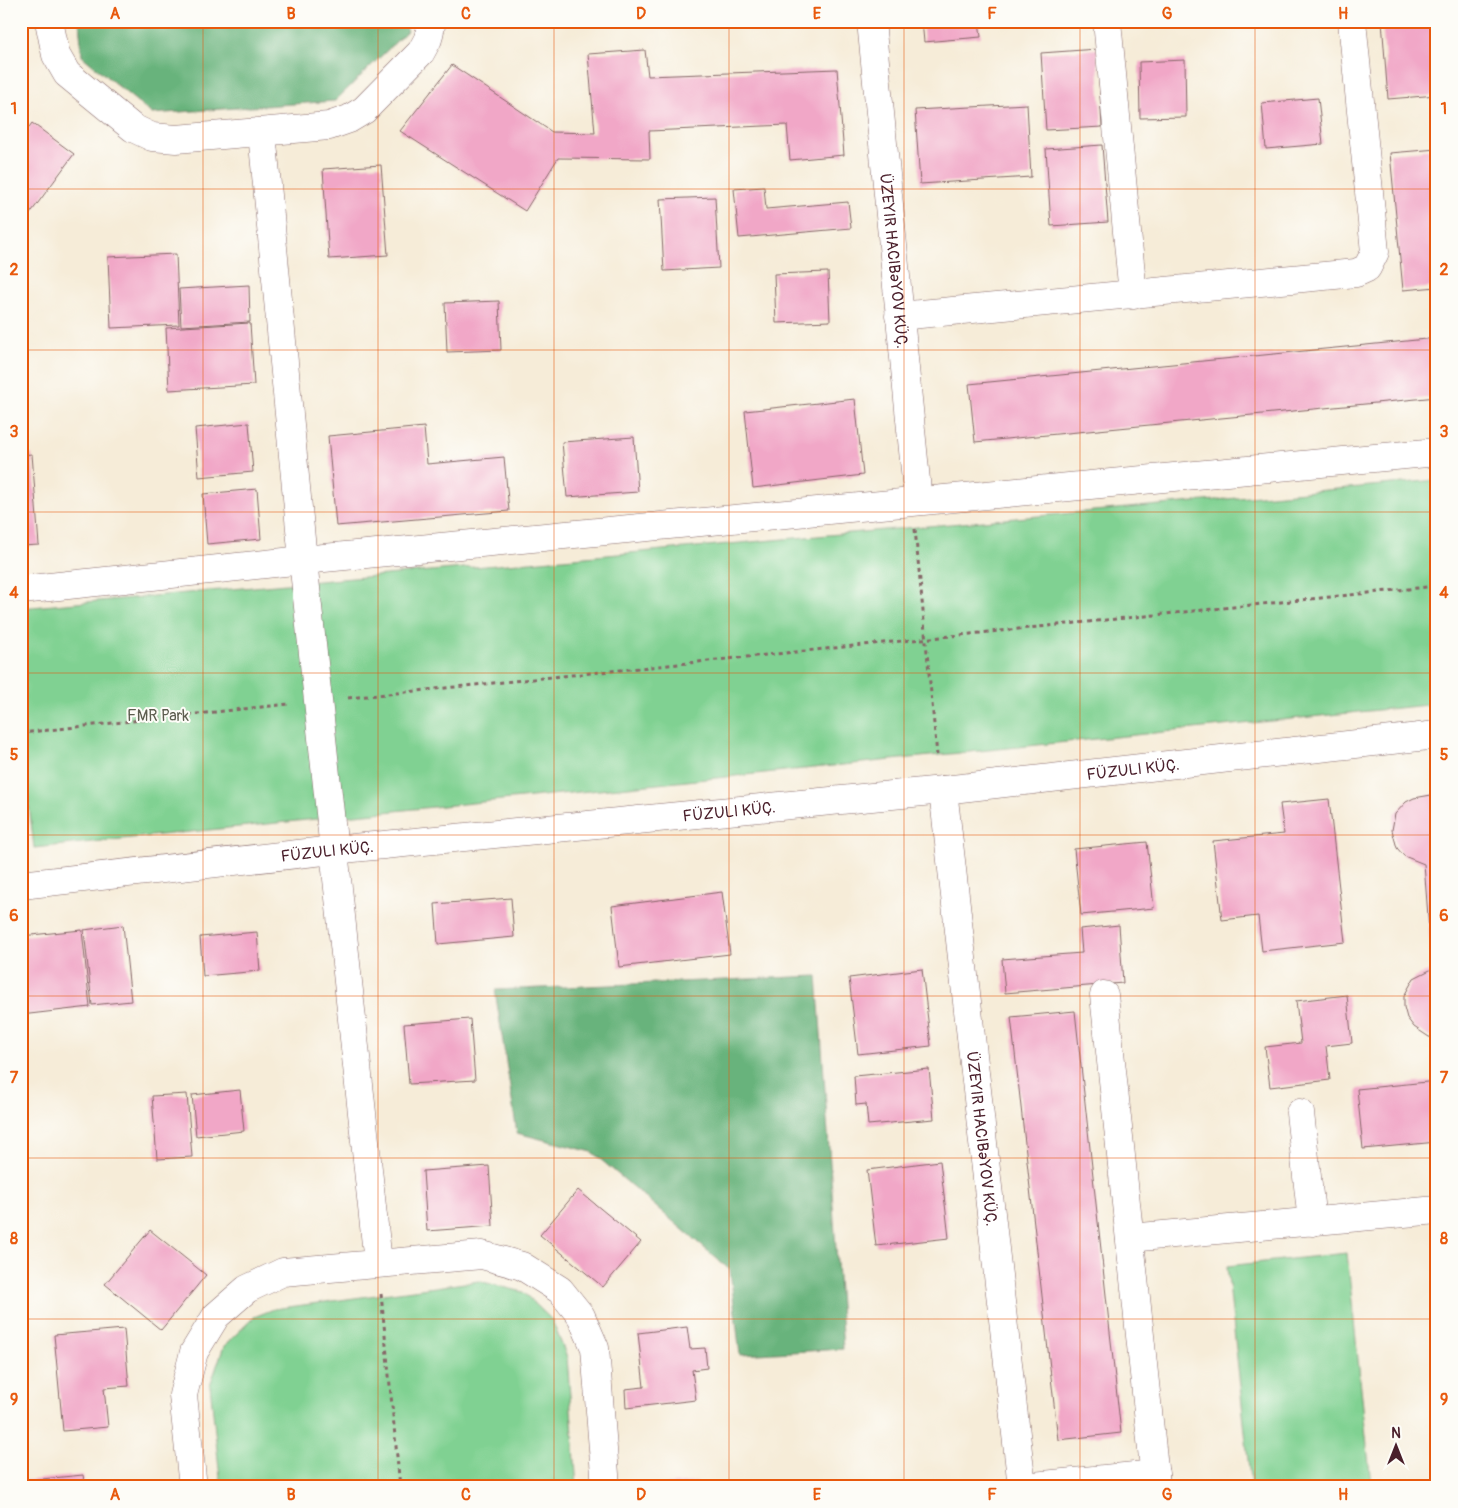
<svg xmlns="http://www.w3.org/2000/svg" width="1458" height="1508" viewBox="0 0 1458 1508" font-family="Pangolin,sans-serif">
<rect width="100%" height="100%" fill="#fdfcf7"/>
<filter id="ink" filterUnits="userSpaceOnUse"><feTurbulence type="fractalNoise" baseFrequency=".02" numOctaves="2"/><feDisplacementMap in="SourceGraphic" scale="10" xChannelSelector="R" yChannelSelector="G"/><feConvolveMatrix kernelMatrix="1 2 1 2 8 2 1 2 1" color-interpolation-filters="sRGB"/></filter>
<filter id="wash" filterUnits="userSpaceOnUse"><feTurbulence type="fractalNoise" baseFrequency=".0096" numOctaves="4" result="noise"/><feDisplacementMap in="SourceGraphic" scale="20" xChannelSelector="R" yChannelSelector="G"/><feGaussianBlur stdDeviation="1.12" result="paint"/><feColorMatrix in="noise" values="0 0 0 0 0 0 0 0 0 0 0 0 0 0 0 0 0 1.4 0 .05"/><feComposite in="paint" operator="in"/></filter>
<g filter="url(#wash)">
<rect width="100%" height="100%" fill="#f6ecd8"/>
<path fill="#80d192" stroke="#65785e" d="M1437,480v224l-1403,144 -13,-114v-126z
M1347,1253l24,231 -21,3h-99l-24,-221z
M479,1281l44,11 29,28 15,37 10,130h-356l-11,-102 14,-39 30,-29 20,-8z"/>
<path fill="#68b37c" stroke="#596954" d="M79,21h327l1,10 -72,70 -183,13 -70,-58z
M817,976l26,373 -103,6 -10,-85 -138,-118 -75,-19 -22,-143z"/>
<g id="blocks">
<path fill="#f1a7c7" d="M654,21h40v3l-39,3z
M922,21h57l2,16 -57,5z
M1382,21h50l5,74 -49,4z
M1097,49l5,78 -56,3 -5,-77z
M645,50l3,26 189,-7 7,86 -54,5 -3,-35 -138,6 1,28 -92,-1 -33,53 -125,-80 52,-66 100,67 43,1 -7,-79z
M1185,60l1,57 -46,1 -1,-56z
M1318,98l5,46 -57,5 -4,-46z
M1027,104l4,73 -111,7 -5,-74z
M32,123l42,31 -53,72v-88z
M1102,145l6,77 -57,4 -5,-77z
M1437,149v138l-34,3 -13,-137z
M381,165l7,90 -59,4 -6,-90z
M764,187l2,22 82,-7 3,26 -112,10 -5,-49z
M715,197l4,71 -55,3 -4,-72z
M176,254l3,71 -68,3 -3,-71z
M828,272l2,49 -54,2 -2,-49z
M249,285l1,37 -69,4 -2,-37z
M499,301l2,49 -54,2 -2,-49z
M250,323l4,62 -85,5 -3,-62z
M1437,338v59l-462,45 -6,-58z
M855,399l8,76 -110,13 -8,-77z
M249,423l4,49 -54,5 -4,-49z
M424,427l3,37 77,-7 5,54 -173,15 -8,-90z
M634,437l4,55 -71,5 -5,-55z
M32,454l7,91 -18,1v-91z
M257,489l4,50 -54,5 -4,-50z
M1437,794v244l-8,-1 -15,-10 -7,-9 -3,-11v-11l10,-18 18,-9 -8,-105 -20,-8 -7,-8 -5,-18 3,-16 11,-12 8,-4z
M1329,799l16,143 -83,9 -4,-35 -36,4 -9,-79 71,-7 -4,-30z
M1147,842l7,66 -73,7 -7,-66z
M722,892l8,62 -111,13 -7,-61z
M511,898l3,39 -76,7 -3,-40z
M123,925l8,76 -39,4 -8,-75z
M1119,925l4,58 -118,10 -3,-34 80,-6 -2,-24z
M82,930l8,77 -69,8v-79z
M257,932l3,39 -57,5 -3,-39z
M922,969l9,77 -73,8 -9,-76z
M1347,995l5,48 -26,3 4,34 -60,7 -5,-40 36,-4 -5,-42z
M1075,1011l46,422 -63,7 -47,-423z
M470,1019l5,61 -66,4 -5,-60z
M929,1069l5,50 -66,6 -2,-21 -10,1 -2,-29z
M1437,1081v61l-74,7 -6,-60z
M240,1090l4,41 -48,5 -4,-41z
M187,1094l5,63 -35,2 -5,-63z
M940,1161l9,77 -73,8 -9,-76z
M489,1166l4,60 -66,5 -4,-60z
M578,1190l63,52 -38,45 -63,-52z
M150,1230l56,45 -45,55 -56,-46z
M687,1327l3,22 15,-1 2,20 -15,2 4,30 -70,8 -1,-19 19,-2 -6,-54z
M124,1329l5,57 -25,2 4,39 -45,4 -9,-96z
M83,1475l2,12h-64v-6z
M697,1482v5h-40v-2z"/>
</g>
</g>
<g filter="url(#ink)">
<use href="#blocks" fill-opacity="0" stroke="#866768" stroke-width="1"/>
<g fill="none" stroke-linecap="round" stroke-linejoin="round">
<defs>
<g id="minor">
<path d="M49,21l7,34 11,19 66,54 19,9 24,2 153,-13 20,-7 15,-9 57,-58 7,-13 4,-18"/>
<path id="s1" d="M871,21l47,480"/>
<path d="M1107,21l26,274"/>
<path d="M262,133l41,427 75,703"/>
<path d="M899,316l457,-43 11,-5 8,-16 -23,-231"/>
<path d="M21,590l282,-30 1134,-108"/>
<path id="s2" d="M943,790l79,697"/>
<path id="s3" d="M21,885l312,-35 610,-60 494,-55"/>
<path d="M1104,995l52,492"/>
<path d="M1300,1113l12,109"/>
<path d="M1130,1238l307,-28"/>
<path d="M193,1487l-10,-92 11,-43 22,-36 31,-27 36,-17 199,-17 40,11 38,24 21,26 14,32 11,139"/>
<path d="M1023,1487l132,-13"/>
</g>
</defs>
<use href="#minor" stroke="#866768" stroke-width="29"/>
<path stroke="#866768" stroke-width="3" stroke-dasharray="4 4" stroke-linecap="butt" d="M915,529l22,226
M348,698l1089,-112
M21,733l268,-29
M381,1294l19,193"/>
<use href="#minor" stroke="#fff" stroke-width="28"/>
</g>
</g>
<path fill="none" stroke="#e8590c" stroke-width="1" stroke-opacity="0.55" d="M203,21v1466M378,21v1466M554,21v1466M729,21v1466M904,21v1466M1080,21v1466M1255,21v1466M21,189h1416M21,350h1416M21,512h1416M21,673h1416M21,835h1416M21,996h1416M21,1158h1416M21,1319h1416"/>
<g text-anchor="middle" stroke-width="4" stroke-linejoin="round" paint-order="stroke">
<g font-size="16" fill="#4a1f2b" stroke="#fdfcf7">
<text dy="6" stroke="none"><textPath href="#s1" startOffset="241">ÜZEYIR HACIBƏYOV KÜÇ.</textPath></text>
<text dy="6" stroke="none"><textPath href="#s3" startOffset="1118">FÜZULI KÜÇ.</textPath></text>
<text dy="6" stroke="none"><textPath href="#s3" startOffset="712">FÜZULI KÜÇ.</textPath></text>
<text dy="6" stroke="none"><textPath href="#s3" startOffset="308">FÜZULI KÜÇ.</textPath></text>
<text dy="6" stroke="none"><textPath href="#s2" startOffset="351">ÜZEYIR HACIBƏYOV KÜÇ.</textPath></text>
</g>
<g font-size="16" fill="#5d5d4f" stroke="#fdfcf7">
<text x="158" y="721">FMR Park</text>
</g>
</g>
<rect width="1458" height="1508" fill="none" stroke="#fdfcf7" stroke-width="55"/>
<g transform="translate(1396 1446)" stroke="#fdfcf7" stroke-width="4" paint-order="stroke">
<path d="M0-4L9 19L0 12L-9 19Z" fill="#4a1f2b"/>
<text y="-8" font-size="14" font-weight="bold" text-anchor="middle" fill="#4a1f2b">N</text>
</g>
<rect x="28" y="28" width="1402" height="1452" fill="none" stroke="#e8590c" stroke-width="2"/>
<g font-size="16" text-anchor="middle" font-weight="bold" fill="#e8590c">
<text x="115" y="19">A</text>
<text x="291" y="19">B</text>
<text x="466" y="19">C</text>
<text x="641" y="19">D</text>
<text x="817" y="19">E</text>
<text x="992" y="19">F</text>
<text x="1167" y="19">G</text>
<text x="1343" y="19">H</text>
<text x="14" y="114">1</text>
<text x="1444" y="114">1</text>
<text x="14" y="275">2</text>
<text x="1444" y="275">2</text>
<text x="14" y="437">3</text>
<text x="1444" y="437">3</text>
<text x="14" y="598">4</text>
<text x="1444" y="598">4</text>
<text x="14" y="760">5</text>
<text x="1444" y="760">5</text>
<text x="14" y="921">6</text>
<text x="1444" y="921">6</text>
<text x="14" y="1083">7</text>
<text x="1444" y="1083">7</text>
<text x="14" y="1244">8</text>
<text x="1444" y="1244">8</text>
<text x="14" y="1405">9</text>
<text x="1444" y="1405">9</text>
<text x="115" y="1500">A</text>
<text x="291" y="1500">B</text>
<text x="466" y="1500">C</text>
<text x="641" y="1500">D</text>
<text x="817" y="1500">E</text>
<text x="992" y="1500">F</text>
<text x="1167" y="1500">G</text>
<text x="1343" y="1500">H</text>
</g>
</svg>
